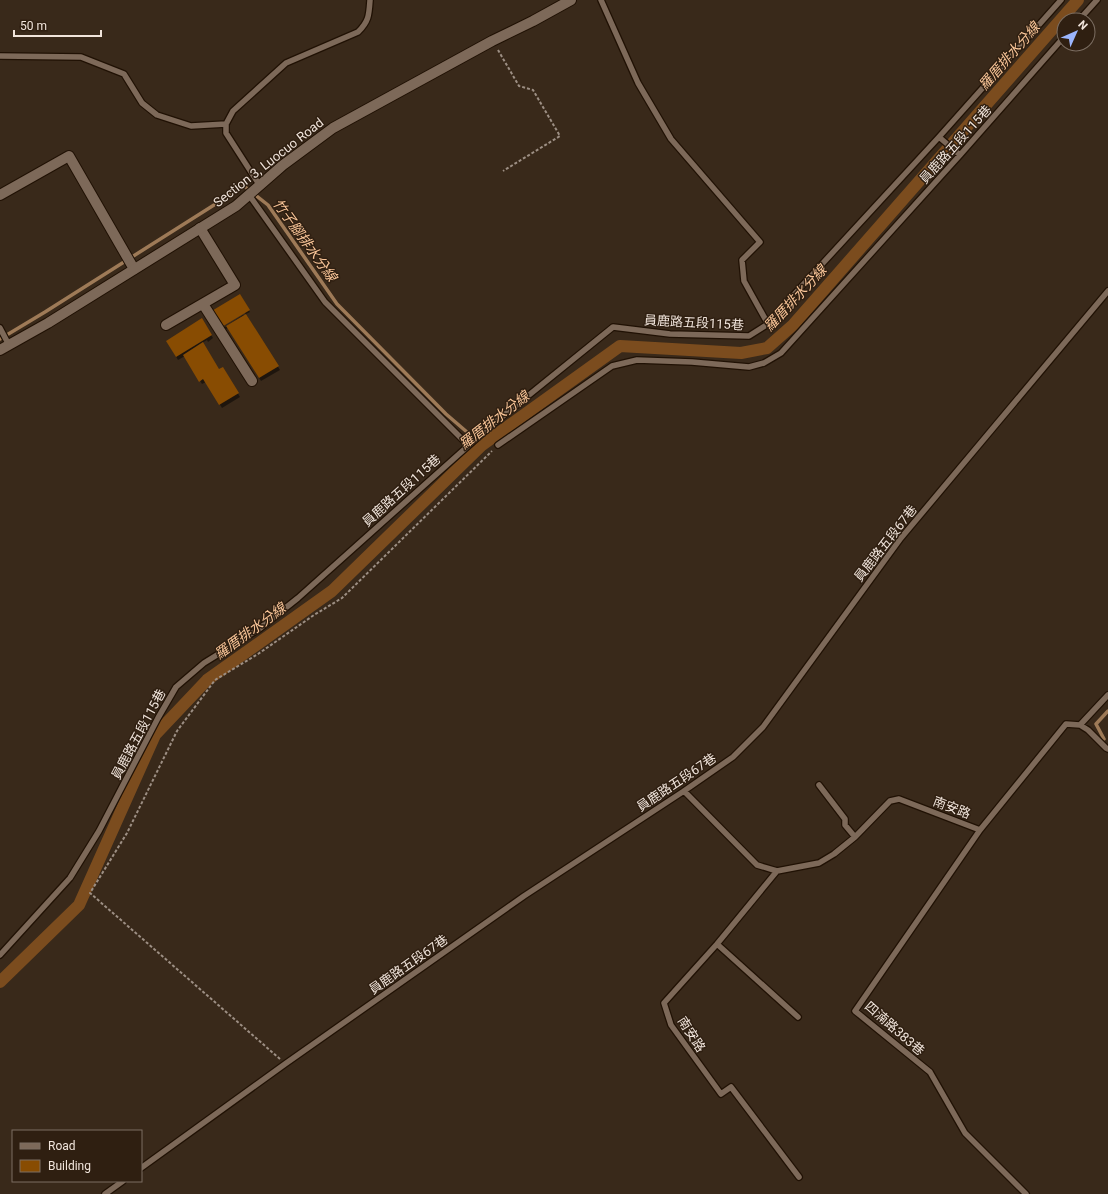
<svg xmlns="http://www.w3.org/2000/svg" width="1108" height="1194" viewBox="0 0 1108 1194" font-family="Roboto,'Noto Sans TC',sans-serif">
<rect width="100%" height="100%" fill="#39291a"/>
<path fill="#0007" d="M239,295l11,17 -4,2 34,56 -19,11 -33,-53 -5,3 -1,-2 21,-14 3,1z
M202,320l11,18 -5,4 -1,-2 -5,3 17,27 4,-2 17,29 -18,11 -16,-26 -4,2 -17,-28 -7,4 -11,-19z"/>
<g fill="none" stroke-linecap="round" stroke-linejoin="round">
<path stroke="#9e7a57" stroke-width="3.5" d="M0,339l45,-27 199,-126 24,19 69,99 109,110 36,31
M1104,739l-8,-15 12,-13"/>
<path stroke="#7b4c1e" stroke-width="12" d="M0,982l79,-77 76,-170 52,-55 125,-89 150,-146 138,-99 121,7 26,-5 26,-23 285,-325"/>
</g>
<path fill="#884c02" d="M240,294l10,16 -30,18 -10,-16z
M246,314l33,52 -20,12 -33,-52z
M202,318l10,17 -36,22 -10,-16z
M203,342l16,27 4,-2 16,26 -20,12 -16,-26 -4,3 -16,-27z"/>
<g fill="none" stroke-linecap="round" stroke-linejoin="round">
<defs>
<path id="service" d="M601,0l37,83 33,56 89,103 -18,18 2,21 24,43
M1079,20l18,-20
M0,56l81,1 43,17 18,29 15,12 34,11 35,-2
M939,137l21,18
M260,186l-34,-53v-9l7,-13 53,-48 72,-31c11,-11 11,-17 12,-32
M249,195l76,107 143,143
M0,328l9,17
M498,445l114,-79 25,-6 55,2 57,5 15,-4 17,-10 179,-198 104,-118
M1080,725l28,-30
M819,785l26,34v6l10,12
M684,791l73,74 20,6 42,-8 15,-9 21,-17 35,-36 9,-2 81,31 86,-106 14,1 8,5 18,18 2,1
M980,830l-125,181 75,61 35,61 61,61
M777,871l-60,73 -53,59 7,22 50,69 10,-7 68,90
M717,944l81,73
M0,955l70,-77 29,-47 59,-113 18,-31 28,-24 55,-34 39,-31 189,-169 126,-102 57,7 79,2 19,-12 9,-11 162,-176 122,-137
M141,1168l144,-104 239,-168 160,-105 49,-34 30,-30 138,-189 207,-247
M105,1194l18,-13"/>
<path id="minor" d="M0,195l69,-39 65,113
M203,304l49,77
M166,325l69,-40 -35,-57"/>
<path id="tertiary" d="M0,350l48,-27 188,-117 47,-41 50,-37 159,-87 41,-20 38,-21"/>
</defs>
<use href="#service" stroke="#201104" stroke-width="8"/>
<use href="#minor" stroke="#201104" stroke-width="12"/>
<use href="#tertiary" stroke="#201104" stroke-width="12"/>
<path stroke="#9d8f84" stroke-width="2" stroke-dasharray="3 2" stroke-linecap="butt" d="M498,50l21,36 14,4 27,46 -57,35
M280,1059l-190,-166 37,-60 50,-102 38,-51 43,-26 56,-39 28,-17 150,-147"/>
<use href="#service" stroke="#7d6959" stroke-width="5.5"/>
<use href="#minor" stroke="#7d6959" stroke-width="10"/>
<use href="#tertiary" stroke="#7d6959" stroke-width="10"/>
</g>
<g text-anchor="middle" stroke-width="3" stroke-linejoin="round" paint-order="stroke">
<g font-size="13" fill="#f0e4db" stroke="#2f1f11">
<text transform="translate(955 144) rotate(-48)" y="5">員鹿路五段115巷</text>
<text transform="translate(268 162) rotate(-38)" y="5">Section 3, Luocuo Road</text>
<text transform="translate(694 322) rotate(3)" y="5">員鹿路五段115巷</text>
<text transform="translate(401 490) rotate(-42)" y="5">員鹿路五段115巷</text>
<text transform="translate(885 543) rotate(-52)" y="5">員鹿路五段67巷</text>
<text transform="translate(138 734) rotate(-62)" y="5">員鹿路五段115巷</text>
<text transform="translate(676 782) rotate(-34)" y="5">員鹿路五段67巷</text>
<text transform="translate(952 807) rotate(21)" y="5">南安路</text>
<text transform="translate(408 964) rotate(-35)" y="5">員鹿路五段67巷</text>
<text transform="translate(895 1028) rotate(41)" y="5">四湳路383巷</text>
<text transform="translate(692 1034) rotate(57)" y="5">南安路</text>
</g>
<g font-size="14" font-style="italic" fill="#f9c598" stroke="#2f1f11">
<text transform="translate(1009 56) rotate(-49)" y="5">羅厝排水分線</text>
<text transform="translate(305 240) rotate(54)" y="5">竹子腳排水分線</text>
<text transform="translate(795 298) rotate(-47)" y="5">羅厝排水分線</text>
<text transform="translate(494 420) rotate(-38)" y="5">羅厝排水分線</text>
<text transform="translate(250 631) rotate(-36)" y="5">羅厝排水分線</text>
</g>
</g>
<rect x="12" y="1130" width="130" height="52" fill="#2f1f11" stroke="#7c6e62"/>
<rect x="20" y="1143" width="20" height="6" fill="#7d6959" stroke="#7c6e62"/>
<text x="48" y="1150" font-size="12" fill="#f0e4db">Road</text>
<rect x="20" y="1160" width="20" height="12" fill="#884c02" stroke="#7c6e62"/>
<text x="48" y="1170" font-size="12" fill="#f0e4db">Building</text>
<g transform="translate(1076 32) rotate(45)"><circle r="19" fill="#2f1f11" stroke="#7c6e62"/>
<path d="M0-3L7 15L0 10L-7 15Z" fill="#9bb5fd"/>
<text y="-6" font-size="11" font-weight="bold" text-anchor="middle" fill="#f0e4db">N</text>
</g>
<path d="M14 30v6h87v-6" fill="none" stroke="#f0e4db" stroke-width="2"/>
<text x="20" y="30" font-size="12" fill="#f0e4db" stroke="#2f1f11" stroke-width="3" paint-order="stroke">50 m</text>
</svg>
